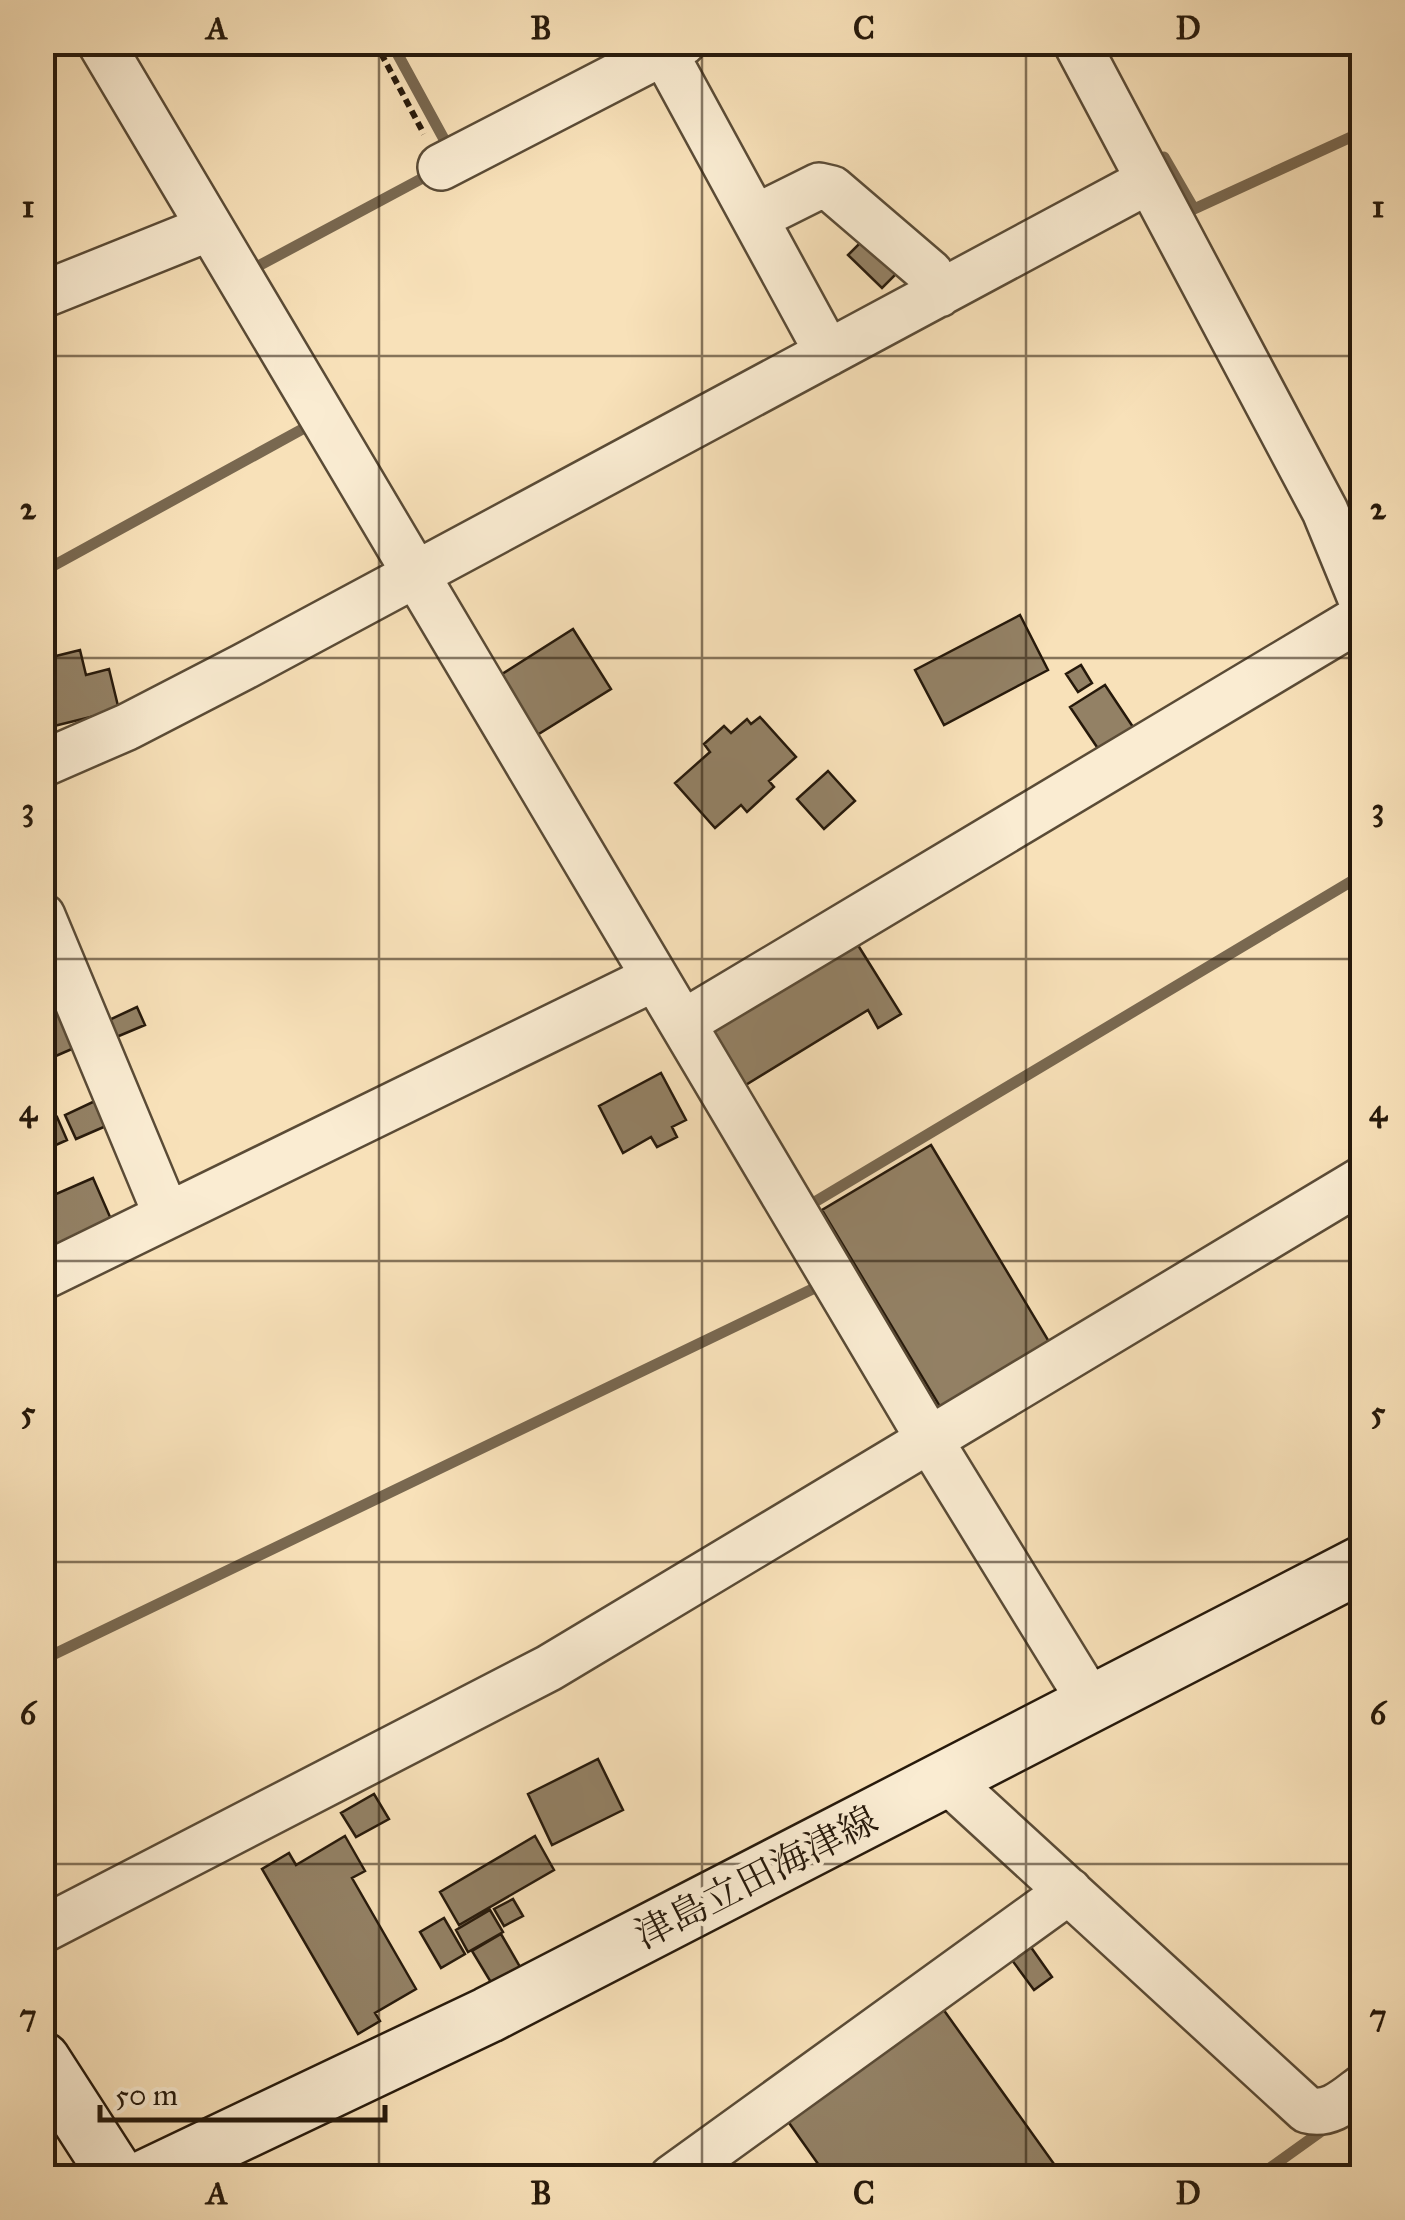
<svg xmlns="http://www.w3.org/2000/svg" width="1405" height="2220" viewBox="0 0 1405 2220" font-family="'IM FELL Great Primer','Noto Serif JP',serif">
<rect width="100%" height="100%" fill="#f8e1b9"/>
<filter id="stains"><feTurbulence type="fractalNoise" baseFrequency=".002" numOctaves="4"/><feColorMatrix values="0 0 0 0 .2 0 0 0 0 .09 0 0 0 0 .02 0 0 0 .5 -.17"/></filter>
<radialGradient id="worn" r=".72"><stop offset=".6" stop-color="#630" stop-opacity="0"/><stop offset="1" stop-color="#630" stop-opacity=".3"/></radialGradient>
<g fill="none" stroke-linecap="round" stroke-linejoin="round">
<path stroke="#796850" stroke-width="11" d="M391,42l60,110
M1164,157l30,52 168,-77
M249,271l185,-99
M42,572l266,-146 -4,-6
M809,1209l-1,-3 554,-331
M42,1660l783,-377
M1256,2178l74,-53"/>
</g>
<path fill="#938165" stroke="#26190b" stroke-width="2.5" d="M864,239l33,34 -15,15 -34,-33z
M1020,615l28,55 -104,55 -29,-55z
M573,629l38,60 -82,51 -38,-59z
M80,650l6,25 23,-6 10,41 -73,18 -4,-16v-44l13,-2 -3,-9z
M1081,665l11,18 -14,9 -12,-18z
M1105,685l32,48 -34,23 -33,-49z
M760,717l36,40 -27,24 5,6 -27,25 -6,-7 -26,23 -40,-45 35,-31 -6,-8 20,-18 7,7 16,-14 4,5z
M828,771l27,30 -31,28 -27,-30z
M856,942l45,72 -23,14 -10,-18 -124,76 -33,-54z
M57,989l24,56 -39,17v-66z
M137,1007l8,18 -31,13 -7,-17z
M661,1073l25,47 -14,7 5,10 -20,10 -6,-10 -28,16 -24,-47z
M95,1101l11,25 -30,13 -11,-24z
M57,1117l10,23 -22,10 -3,-26z
M931,1145l120,200 -109,65 -120,-200z
M93,1178l21,48 -72,31v-57z
M598,1759l25,51 -71,35 -24,-51z
M374,1794l15,25 -33,18 -15,-24z
M345,1836l20,35 -13,7 64,111 -41,24 5,8 -22,13 -96,-165 27,-16 7,12z
M535,1836l19,34 -95,55 -19,-33z
M513,1899l10,17 -19,10 -10,-17z
M490,1910l13,22 -35,20 -12,-22z
M444,1918l21,36 -24,14 -21,-36z
M501,1934l22,38 -28,17 -23,-38z
M1028,1943l24,34 -18,13 -25,-34z
M943,2009l121,169h-236l-41,-58z"/>
<g fill="none" stroke-linecap="round" stroke-linejoin="round">
<defs>
<path id="street" d="M100,42l829,1397 163,265
M1076,42l249,469 37,90
M664,52l164,301
M441,167l242,-125
M755,218l64,-32 13,3 98,84 9,21
M42,295l167,-67
M42,764l85,-37 116,-60 905,-486
M42,916l125,300
M683,1023l679,-406
M42,1277l612,-299
M946,1779l361,331c22,6 38,-9 55,-22
M42,1930l507,-262 813,-488
M672,2178l397,-287"/>
<path id="secondary" d="M42,2060l76,118
M145,2178l343,-163 874,-451"/>
</defs>
<use href="#street" stroke="#5a4b36" stroke-width="50"/>
<use href="#secondary" stroke="#26190b" stroke-width="60"/>
<path stroke="#26190b" stroke-width="6" stroke-dasharray="8 5" stroke-linecap="butt" d="M375,42l49,92"/>
<use href="#street" stroke="#faecd2" stroke-width="45"/>
<use href="#secondary" stroke="#faecd2" stroke-width="55"/>
</g>
<path fill="none" stroke="#26190b" stroke-width="2.5" stroke-opacity="0.55" d="M379,42v2136M702,42v2136M1026,42v2136M42,356h1320M42,658h1320M42,959h1320M42,1261h1320M42,1562h1320M42,1864h1320"/>
<g text-anchor="middle" stroke-width="9" stroke-linejoin="round" paint-order="stroke">
<g font-size="38" fill="#26190b" stroke="#faecd2">
<text transform="translate(756 1877) rotate(-27)" y="13">津島立田海津線</text>
</g>
</g>
<rect width="1405" height="2220" fill="none" stroke="#f8e1b9" stroke-width="110"/>
<path d="M100 2105v15h285v-15" fill="none" stroke="#26190b" stroke-width="5"/>
<text x="115" y="2105" font-size="30" fill="#26190b" stroke="#faecd2" stroke-width="8" paint-order="stroke">50 m</text>
<rect x="55" y="55" width="1295" height="2110" fill="none" stroke="#26190b" stroke-width="4"/>
<g font-size="32" text-anchor="middle" font-weight="bold" fill="#26190b">
<text x="217" y="39">A</text>
<text x="541" y="39">B</text>
<text x="864" y="39">C</text>
<text x="1188" y="39">D</text>
<text x="28" y="217">1</text>
<text x="1378" y="217">1</text>
<text x="28" y="519">2</text>
<text x="1378" y="519">2</text>
<text x="28" y="820">3</text>
<text x="1378" y="820">3</text>
<text x="28" y="1121">4</text>
<text x="1378" y="1121">4</text>
<text x="28" y="1423">5</text>
<text x="1378" y="1423">5</text>
<text x="28" y="1724">6</text>
<text x="1378" y="1724">6</text>
<text x="28" y="2026">7</text>
<text x="1378" y="2026">7</text>
<text x="217" y="2204">A</text>
<text x="541" y="2204">B</text>
<text x="864" y="2204">C</text>
<text x="1188" y="2204">D</text>
</g>
<rect width="100%" height="100%" filter="url(#stains)"/>
<rect width="100%" height="100%" fill="url(#worn)"/>
</svg>
